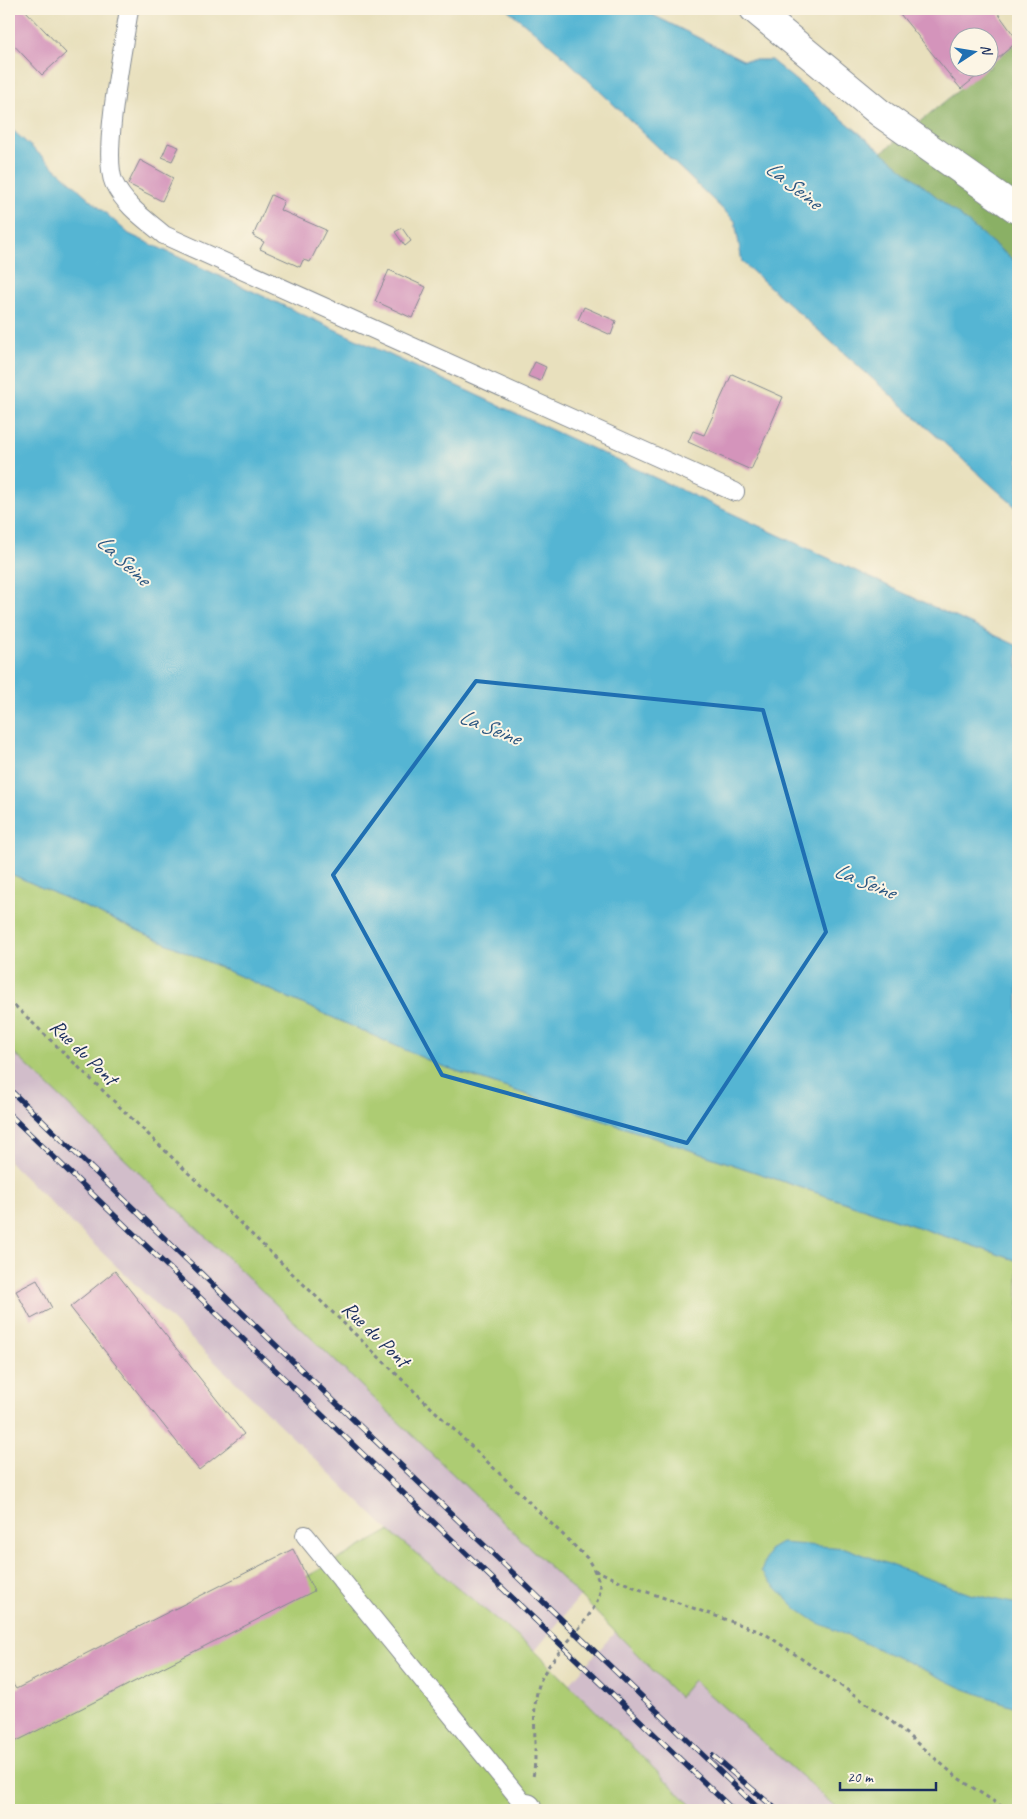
<svg xmlns="http://www.w3.org/2000/svg" width="1027" height="1819" viewBox="0 0 1027 1819" font-family="Caveat,sans-serif">
<rect width="100%" height="100%" fill="#fcf5e5"/>
<filter id="ink" filterUnits="userSpaceOnUse"><feTurbulence type="fractalNoise" baseFrequency=".02" numOctaves="2"/><feDisplacementMap in="SourceGraphic" scale="10" xChannelSelector="R" yChannelSelector="G"/><feConvolveMatrix kernelMatrix="1 2 1 2 8 2 1 2 1" color-interpolation-filters="sRGB"/></filter>
<filter id="wash" filterUnits="userSpaceOnUse"><feTurbulence type="fractalNoise" baseFrequency=".0096" numOctaves="4" result="noise"/><feDisplacementMap in="SourceGraphic" scale="20" xChannelSelector="R" yChannelSelector="G"/><feGaussianBlur stdDeviation="1.12" result="paint"/><feColorMatrix in="noise" values="0 0 0 0 0 0 0 0 0 0 0 0 0 0 0 0 0 1.4 0 .05"/><feComposite in="paint" operator="in"/></filter>
<g filter="url(#wash)">
<rect width="100%" height="100%" fill="#e8e0bd"/>
<path fill="#d1bdca" d="M9,1048l571,548 -45,55 -146,-120 -380,-369z
M615,1632l64,65 14,-17 146,130h-143l-127,-126z"/>
<path fill="#adcc73" stroke="#647e68" d="M9,873l430,192 579,196v549h-179l-146,-130 -14,17 -99,-101 -571,-548z
M389,1531l146,120 161,159h-687v-68z"/>
<path fill="#8ab065" stroke="#527062" d="M1018,41v223l-137,-111 105,-85h4v-4z"/>
<path fill="#54b5d3" stroke="#387298" d="M507,9h134l102,51h28l247,204v245l-276,-247 -7,-41 -177,-170z
M9,127l120,107 889,412v615l-579,-196 -430,-192z
M781,1543l64,5 125,46 48,10v104l-56,-20 -52,-25 -94,-41 -19,-13 -36,-37 8,-22z"/>
<g id="blocks">
<path fill="#d494bb" d="M13,9h11l42,44 -24,22 -33,-35v-27z
M896,9h99l23,32 -28,24v-27h-30v30h27l-26,21z
M168,143l11,4 -7,14 -10,-4z
M140,160l33,18 -11,23 -34,-17z
M271,195l13,6 -4,9 46,20 -16,32 -7,-2 -3,7 -40,-18 4,-7 -11,-6z
M402,228l9,13 -6,5 -10,-14z
M389,270l37,17 -14,31 -37,-17z
M584,307l32,14 -5,14 -33,-15z
M535,362l11,5 -6,14 -12,-5z
M732,374l51,23 -32,73 -63,-28 5,-11 11,4z
M115,1271l129,163 -45,36 -129,-163z
M37,1280l15,28 -21,11 -15,-28z
M293,1549l21,42 -305,154v-67l7,11z"/>
</g>
</g>
<g filter="url(#ink)">
<use href="#blocks" fill-opacity="0" stroke="#82888e" stroke-width="1"/>
<g fill="none" stroke-linecap="round" stroke-linejoin="round">
<defs>
<path id="lane" d="M129,9c-5,36 -28,145 -15,174 11,23 31,36 50,52l571,257
M305,1535l222,273"/>
<path id="street" d="M754,9l126,104 138,97
M526,1810l1,-2"/>
</defs>
<use href="#lane" stroke="#82888e" stroke-width="20"/>
<use href="#street" stroke="#82888e" stroke-width="30"/>
<path stroke="#82888e" stroke-width="3" stroke-dasharray="4 4" stroke-linecap="butt" d="M9,1000l578,558c5,8 11,18 13,28 3,27 -50,67 -60,96 -11,30 -1,64 -7,95
M595,1570l41,18 128,45 121,83 73,62 49,32"/>
<use href="#lane" stroke="#fff" stroke-width="18"/>
<use href="#street" stroke="#fff" stroke-width="28"/>
<defs>
<path id="rail" d="M9,1089l751,721
M9,1114l724,696
M713,1756l64,54"/>
</defs>
<use href="#rail" stroke="#1b2f5e" stroke-width="5.5"/>
<use href="#rail" stroke="#fcf5e5" stroke-width="4" stroke-dasharray="11" stroke-linecap="butt"/>
</g>
</g>
<path fill="none" stroke="#1f6fb2" stroke-width="4" stroke-linejoin="round" d="M476,681l287,29 63,222 -139,211 -245,-68 -109,-200z"/>
<g text-anchor="middle" stroke-width="4" stroke-linejoin="round" paint-order="stroke">
<g font-size="21" fill="#1b2f5e" stroke="#fcf5e5">
<text transform="translate(84 1052) rotate(44)" y="7">Rue du Pont</text>
<text transform="translate(376 1334) rotate(44)" y="7">Rue du Pont</text>
</g>
<g font-size="22" font-style="italic" fill="#2c5781" stroke="#fcf5e5">
<text transform="translate(794 184) rotate(38)" y="8">La Seine</text>
<text transform="translate(124 559) rotate(43)" y="8">La Seine</text>
<text transform="translate(490 726) rotate(22)" y="8">La Seine</text>
<text transform="translate(865 880) rotate(22)" y="8">La Seine</text>
</g>
</g>
<rect width="1027" height="1819" fill="none" stroke="#fcf5e5" stroke-width="30"/>
<g transform="translate(974 52) rotate(78)"><circle r="24" fill="#fcf5e5" stroke="#a2a6af"/>
<path d="M0-4L9 19L0 12L-9 19Z" fill="#1f6fb2"/>
<text y="-8" font-size="14" font-weight="bold" text-anchor="middle" fill="#1b2f5e">N</text>
</g>
<path d="M840 1782v8h96v-8" fill="none" stroke="#1b2f5e" stroke-width="2.5"/>
<text x="847" y="1782" font-size="15" fill="#1b2f5e" stroke="#fcf5e5" stroke-width="4" paint-order="stroke">20 m</text>
</svg>
